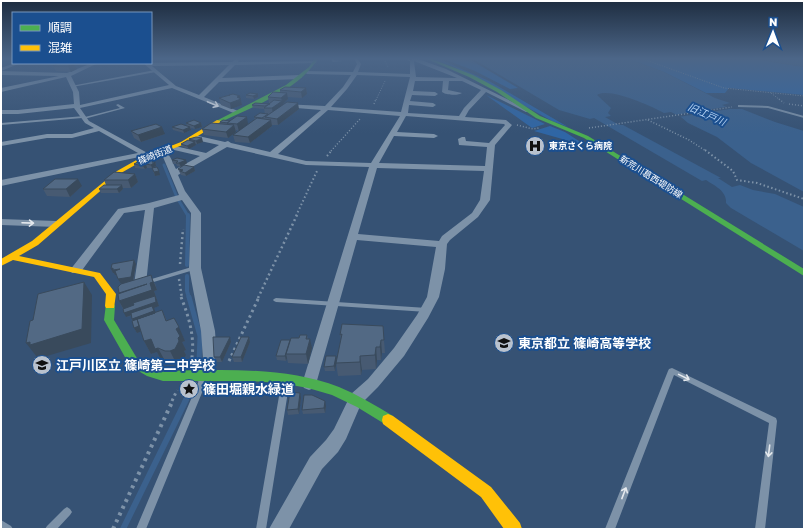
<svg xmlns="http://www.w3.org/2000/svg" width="805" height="530" viewBox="0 0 805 530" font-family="'Golos Text','Noto Sans JP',sans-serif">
<rect width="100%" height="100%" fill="#365274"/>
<path fill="#2f66a5" d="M433,59h6l50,22 79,46 -16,-6 -98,-54z
M444,59h19l15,6 -13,-6h4l49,29 -8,1 -35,-18z
M629,59h125l50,8v28l-75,-7 -4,5h-19l-42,-21z
M486,95l59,29 -13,4z
M550,126l15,6 17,11 -2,1 -46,-13z"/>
<path fill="#3b618d" d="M473,59h156l35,13 51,26 15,5 -8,2 10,4h10l33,13 29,9v61l-53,-29 -34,-26 -29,-14 -7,-6 -10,-5 -7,1c-13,-7 -55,-26 -67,-18l14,13 -3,5 3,3 -6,1 14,8h4l98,53h-3l14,9 8,-2 13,5 22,4 29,13v44l-73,-43 -5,-5c1,-12 -11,-17 -20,-23l-4,1 -108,-63 -4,1 -31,-9z
M754,59h50v8z"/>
<path fill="#365274" d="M731,106l5,2 -58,9 -4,-2z"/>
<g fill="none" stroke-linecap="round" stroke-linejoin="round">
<path stroke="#3b618d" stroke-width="3" d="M164,165l12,30
M179,201l9,15"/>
<path stroke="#3b618d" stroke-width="4" d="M187,265l1,-50
M187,276v15l2,7"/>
<path stroke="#3b618d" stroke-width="5" d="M189,297l11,39 -1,27
M185,401l4,-8"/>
<path stroke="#3b618d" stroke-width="6" d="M123,529l63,-129"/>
<path stroke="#7d92a8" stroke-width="1" stroke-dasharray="1 1.5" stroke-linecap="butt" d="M384,59l4,8
M643,59l81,29 80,8
M771,93l9,7
M376,100l9,-19"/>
<path stroke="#7d92a8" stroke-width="1.5" stroke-dasharray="1 2" stroke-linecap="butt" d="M779,99l5,4
M374,104l2,-5
M789,104l15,2
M648,120l41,20 17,11
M517,125l16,4 6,-1
M589,128l143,-21
M331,151l29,-32"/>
<path stroke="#7d92a8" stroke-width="2" stroke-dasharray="1.5 2.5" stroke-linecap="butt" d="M705,150l28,21 4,9 20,3 47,16
M327,156l5,-6
M296,216l21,-45"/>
<path stroke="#7d92a8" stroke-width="2.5" stroke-dasharray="2 3" stroke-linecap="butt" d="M180,264l3,-35
M179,279l3,19
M258,298l39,-83"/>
<path stroke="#7d92a8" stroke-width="3" stroke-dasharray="2.5 3.5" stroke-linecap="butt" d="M181,297c8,20 15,43 10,65
M229,361l30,-64
M172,401l5,-11"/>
<path stroke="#7d92a8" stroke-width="4" stroke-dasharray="3 4.5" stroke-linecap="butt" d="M113,529l60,-129"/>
<path fill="#7d92a8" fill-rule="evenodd" d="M332,59h2v1l9,1 -10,1 -1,-1z
M406,59h3l4,2 -2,1z
M155,70l1,2 -84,15 -1,-1z
M118,104l7,4 -41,11 -2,-1 -81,7v-2l83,-7 1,1 35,-9 -4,-3z
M739,105l29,1 36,10v2l-36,-10 -30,-1v-2z
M195,266l2,1 1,1 -1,1 -50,15 -3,-2 1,-1z
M276,298l151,10h2l1,2 -1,2h-2l-151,-10 -2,-1 -1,-1 1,-1z
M672,368l104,50 1,3 -12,108h-10l14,-106 -95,-48 -59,154h-10l63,-158 1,-2z
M204,375l3,1 1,2 -62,151h-10l64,-151 1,-2z
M286,376l3,1 1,2 -24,150h-10l26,-150 1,-2z
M67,507l3,2 2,3 -2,3 -13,14h-12l2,-3 17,-17z
M1,520l10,6 2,3h-12z"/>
<path fill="#7d92a8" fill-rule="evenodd" d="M236,59l3,1 -1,2 77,-1 2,1 -2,1 -80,2 -13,13 77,-3 3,2 -3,2 -80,3 -15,15 34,14 1,1 -3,2 -64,-26 -92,20 9,13 64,35 -4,2 -5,-2 -143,30v-6l137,-27 -39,-22 -27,7h-25l-46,8v-4l46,-8h25l22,-6 -9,-5 -11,-15 -56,6h-17v-4h17l56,-6 -1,-12 -7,-15 -65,15v-4l58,-12 -58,-1v-7l14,-5h6l-20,8 66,2 25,-10h6l-27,13 8,16 1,13 89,-20 -26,-22 89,-1zM229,65l-30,30 -23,-9 -24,-20z
M354,59h4l3,5 -3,8 52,2v-13l2,-2h6l28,10 85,42 -5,1 -40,-20 -17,18 -4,7 41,3 6,5 -17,20 -5,55 -12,17 -28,23 -3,4 -2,25 -6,28 -11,21 -24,38 -26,31 -17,17 -15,35 -8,13 -16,17 -33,60h-20l41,-72 16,-17 8,-11 17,-35 17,-15 26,-31 23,-33 10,-18 9,-50 -79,-7 -41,144 -2,4 -5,2 -5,-2 -2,-4 67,-217 -63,-2 -79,-18 -49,28 7,16 16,22v55l14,63 2,28 -10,22 -5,2 -5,-2 -2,-4 8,-18 -2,-28 -12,-63 2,-55 -9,-13 -28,8 -8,76 -2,3h-8l-2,-3 11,-74 -21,3 -44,60h-8l-2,-3 48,-61 31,-6 30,-8 -16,-38 -6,-5 1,-2c11,-1 14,11 18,19l24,-13 -30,-7v-4l36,8 13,-8 -28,-6 -1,-2 4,-2 31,7 3,-1 3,2 39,9 51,-42 -37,-3 -3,-2 1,-1 43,2 18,-19 8,-12 -44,-1 -3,-2 1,-1 48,1 4,-8zM414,61l43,17 -41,-1zM357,75l53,2 -9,35 -70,-5 16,-18zM415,81h28l-1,11c4,3 16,4 20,1l-14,-3 1,-9h13l19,9 -17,18 -5,8 -51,-3 1,-8 24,2 3,-2 -3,-2 -23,-2 2,-6 23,1 3,-2 -3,-2 -22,-1zM328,110l72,6 -29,47 -65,-2 -28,-7zM406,116l98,8 1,1 -16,18 -23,-2 -1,-4h-3l-4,2 1,6 28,2 -2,19 -106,-3 15,-27 40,2 4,-2 -4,-2 -37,-2zM377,168l107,3 -4,29 -8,13 -30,23 -3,5 -81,-7z
M1,219l55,2 5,3 -5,3 -55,-2z"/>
<path fill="#4caf50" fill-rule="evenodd" d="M314,59h4c-21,32 -64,47 -97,63l-5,-1 70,-36 23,-18z
M427,59h5l41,16 28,15 39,26 48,20 216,133v7l-220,-138 -48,-20 -39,-26 -28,-15z
M110,302l4,2 1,2 -1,14 24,40 16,9 9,2c58,-1 120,-5 176,16 19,8 36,18 54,29l1,4 -1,4 -5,2 -31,-19 -25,-12 -24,-7 -28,-5 -28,-2h-89l-16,-5 -17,-10 -26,-46 2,-16z"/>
<path fill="#ffc107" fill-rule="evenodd" d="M217,120l5,1 -37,23 -41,16 -23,13 -83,72 -19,11 81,17 16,21 -2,14h-8l-1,-2 1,-12 -12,-17 -81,-17 -12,6v-7l31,-18 85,-70 23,-13 41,-16z
M388,414l5,2 98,71 29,36 2,6h-18l-23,-32 -98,-73 -1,-4 1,-4z"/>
</g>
<path fill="#475a72" d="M62,63h14l-2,1 3,5 -6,3 -15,-1 -3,-5 10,-3z
M306,88l1,6 -5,4 -15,-1 1,2 -5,5v1l16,4 -21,16h-6v1l-22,17 -15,-1 -2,-7 22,-15 -1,-3 11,-3 -1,-5 -11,-1 -1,-3 18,-1 1,-1h-2l-1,-6 12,-4v-3z
M229,95l11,1 2,9 -11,4 -10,-4 -2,-7z
M246,95l12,2 -4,2 -8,-1z
M237,116l2,15 -3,-1v2l-8,6 -24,-3 -2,-6 18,-5v-2l10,-1z
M186,123h15l1,4 -7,2 -4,-1v2l-7,3 -11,-3 -1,-3 15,-1z
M131,131l34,3 -24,8 -7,-4z
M189,139l14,3 -6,2h-1v1l-7,4 -7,-2 -1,-3 9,-3z
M172,160l15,3 -6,4 -4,-1 -1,-2h-3z
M156,163v3l-2,1 6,8 -5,1 -3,-8h-5l-2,1 -10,-1 -1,-4z
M194,167l1,4 -9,5 -5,-1 -3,-6z
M135,174l3,8 -7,6h-8v1l-4,4h-18l-2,-4 7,-4 -2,-5z
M82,186l-12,11 -23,-1 -4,-7z
M134,260l2,4 -2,16 21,3 2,7 -3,1 5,15 -5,2 1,5 7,-3 5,11 7,-3 11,23 -3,1 4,8 -2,1 2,4 -4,7 -5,3h-5l-7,-4 -3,1 -5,-10 -6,2 -7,-13 -3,-10 -4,2 -3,-5 -3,-12 -5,1 -3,-8 -4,-8v-8l6,-10 -4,1 -5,-9h-1l-1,-2h-1l-2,-4z
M342,324l42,16 1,13h-3l-1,7h-4l-1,9 -14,1 -1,5 -23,1 -2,-13 -1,8h-10l-1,-4 13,-6 4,-21 -1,-5z
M307,335l1,4 4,9 -4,16 -20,-1 -1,-5 -1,3 -9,-1 -1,-4 14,-16z
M249,337l1,5 -8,20h-8l-2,-5z
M231,342l-9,20h-6l-2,-5z
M301,398l-2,16 -11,1 -1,-5z
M326,406l-1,7 -22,1 -1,-4z"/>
<path fill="#394a5c" d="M74,64l3,5 -6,3 -3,-6z
M306,88l1,6 -5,4 -1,-6z
M287,93l1,6 -5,5v3l-10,8 -1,-7 10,-7 -1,-3z
M258,94v3l-4,2 -1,-3z
M240,96l2,9 -11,4 -1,-6 7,-6z
M298,103l1,6 -21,16 -1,-6z
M247,117l1,7 -9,7 -2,-7z
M271,120l1,6 -22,17 -2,-6z
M201,123l1,4 -7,2 -1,-3z
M234,125l2,7 -8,6 -2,-6z
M162,127l3,7 -24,8 -3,-7z
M190,127l1,3 -7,3 -1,-3z
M202,138l1,4 -6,2 -1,-3z
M195,142l1,3 -7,4 -2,-3z
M155,160l1,6 -4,2 -1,-3 1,-3z
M186,160l1,3 -6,4 -2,-4z
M146,164l1,4 -2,1 -2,-3z
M194,167l1,4 -9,5 -1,-3z
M159,171l1,4 -5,1 -1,-4z
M135,174l3,8 -7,6 -3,-8z
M78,179l4,7 -12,11 -4,-8z
M122,185l1,4 -4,4 -2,-4z
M134,260l2,4 -3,17 -12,3 -3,-5z
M113,268l9,5 -7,2 -1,-2h-1l-2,-4z
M151,275l6,15 -3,1 5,15 -5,2 6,16 -23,9 -3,-5 1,-4 -3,-5 21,-11 -27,9 -2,-4v-3l-5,-9 4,-1 -4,-7 31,-10z
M84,282l8,13 -1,48 -51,15 -2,-2 -1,1 -11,-14 4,-1z
M179,327l6,14 -3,1 4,8 -2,1 2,4 -4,7 -5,3 -7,-14 8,-13 -2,-9z
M230,337l1,5 -9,20 -2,-5z
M249,337l1,5 -8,20 -1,-5z
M151,339l7,9 7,13 -3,1 -5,-10 -6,2 -7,-13z
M310,339l2,9 -4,16 -2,-10z
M290,340l-4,14 1,4 -1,3 -1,-5z
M381,340l1,13 -1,7 -1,-13z
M376,347l1,13 -1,9 -1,-14z
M336,356l1,4 -2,11 -1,-5z
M360,356l2,14 -1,5 -1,-13z
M300,393l1,5 -2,16 -1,-5z
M325,401l1,5 -1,7 -1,-5z"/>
<path fill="#526984" stroke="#394a5c" d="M59,63l15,1 -6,2h-15z
M285,87l21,1 -5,4 -21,-2z
M273,92l14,1 -6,5 -13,-1z
M250,93l8,1 -5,2 -7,-1z
M233,94l7,2 -3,1 4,2 -11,4 -11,-5 11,-3h-1z
M274,100l8,1 -10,7h-8z
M287,102l11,1 -21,16 -12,-2z
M255,103l15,1 -5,2 -13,-1z
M260,113l8,1 -6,4 -8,-1z
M237,116l10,1 -10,7 -10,-1z
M257,118l14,2 -23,17 -15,-2z
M194,120l7,3 -7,3 -8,-3z
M223,120l7,1 -3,2h1l-8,-1z
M211,123l23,2 -8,7 -24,-3z
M156,124l6,3 -24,8 -7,-4z
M181,124l9,3 -7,3 -11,-3z
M196,137l6,1 -6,3 -7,-2z
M188,140l7,2 -8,4 -6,-2z
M145,158l10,2 -3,2h3l-4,3 -5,-1 -3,2 -9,-2z
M177,158l9,2 -7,3h-3l2,-2 -6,-1z
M184,165l10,2 -9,6 -5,-2 3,-1 -5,-1z
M157,167l2,4 -5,1 -2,-4z
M114,172l21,2 -7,6h-24z
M55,179h23l-12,10h-23z
M104,185h18l-5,4h-18z
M134,260l-3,17 -13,2 -3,-8 5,-2 -7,1v-2l-2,1 1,-5z
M151,275l2,7 -3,1 2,7 -33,11 -1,-7 29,-10 -28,9 -1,-6 3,-3z
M84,282l-2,47 -52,16v-3l-4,1 4,-22 3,-1 5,-26z
M155,296l1,6 -32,11 -1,-4 11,-4 -1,-2z
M152,306l2,5 -22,8 -1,-6z
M162,310l4,11 8,-3 5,9 -3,2 4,7 -2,2 1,3 -4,8 -5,2h-5l-7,-3 -3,1 -4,-10 -7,2 -7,-22z
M155,313l-18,6 2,7 -5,2 -2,-7z
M342,324l41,2 1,14h-3l-1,7h-4l-1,8 -15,1v6l-24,1 6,-29 -2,1z
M300,335h7l-1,4h4l-4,15h-20l5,-16h8z
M213,337h17l-10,20h-6z
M241,337h8l-8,20h-9z
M281,340h9l-5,16h-9z
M326,356h10l-2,10 -10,1z
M290,392l10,1 -2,16 -11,1z
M304,395h8l13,6 -1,7 -22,2z"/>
<defs><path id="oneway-shaft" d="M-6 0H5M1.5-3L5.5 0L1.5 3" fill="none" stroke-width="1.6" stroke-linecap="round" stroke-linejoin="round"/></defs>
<g stroke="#e5e9ee">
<use href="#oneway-shaft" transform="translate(213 104) rotate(23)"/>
<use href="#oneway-shaft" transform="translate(28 223) rotate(2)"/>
<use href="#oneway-shaft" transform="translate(684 377) rotate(26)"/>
<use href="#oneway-shaft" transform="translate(769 451) rotate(97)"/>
<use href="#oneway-shaft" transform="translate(624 493) rotate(-69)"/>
</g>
<linearGradient id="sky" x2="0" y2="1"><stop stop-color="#1e2d40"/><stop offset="0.44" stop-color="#4c6688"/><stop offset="1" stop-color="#4c6688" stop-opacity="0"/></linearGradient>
<rect width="805" height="133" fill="url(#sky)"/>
<defs>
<symbol id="hospital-disc" viewBox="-11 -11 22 22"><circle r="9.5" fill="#b9c2ce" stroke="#1b4f8f"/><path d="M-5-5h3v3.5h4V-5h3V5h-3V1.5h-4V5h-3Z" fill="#111"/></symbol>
<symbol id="school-disc" viewBox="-11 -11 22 22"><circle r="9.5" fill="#b9c2ce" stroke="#1b4f8f"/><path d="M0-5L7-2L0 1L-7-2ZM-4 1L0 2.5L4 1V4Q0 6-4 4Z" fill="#111"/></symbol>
<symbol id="sight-disc" viewBox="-11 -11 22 22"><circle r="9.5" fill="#b9c2ce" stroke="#1b4f8f"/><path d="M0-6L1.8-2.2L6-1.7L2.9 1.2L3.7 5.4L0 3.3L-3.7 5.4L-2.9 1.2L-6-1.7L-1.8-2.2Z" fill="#111"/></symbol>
</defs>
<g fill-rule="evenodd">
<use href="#hospital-disc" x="524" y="135" width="22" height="22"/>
<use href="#school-disc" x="493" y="332" width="22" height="22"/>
<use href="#school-disc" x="31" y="354" width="22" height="22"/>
<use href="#sight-disc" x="178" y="378" width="22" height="22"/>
</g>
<g text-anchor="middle" stroke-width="4" stroke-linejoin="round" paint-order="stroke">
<g font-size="9" font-weight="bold" fill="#fff" stroke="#1b4f8f" text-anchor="start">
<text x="549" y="149">東京さくら病院</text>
</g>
<g font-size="9" fill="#fff" stroke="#1b4f8f">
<text transform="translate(155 155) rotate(-22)" y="3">篠崎街道</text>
<text transform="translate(651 177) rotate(32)" y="3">新荒川葛西堤防線</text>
</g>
<g font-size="10" font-style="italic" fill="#b5d3f5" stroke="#1b4f8f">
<text transform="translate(707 114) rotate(24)" y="4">旧江戸川</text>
</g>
<g font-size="13" font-weight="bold" fill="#fff" stroke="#1b4f8f" text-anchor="start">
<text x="518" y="348">東京都立 篠崎高等学校</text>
<text x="56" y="370">江戸川区立 篠崎第二中学校</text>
<text x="203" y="394">篠田堀親水緑道</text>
</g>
</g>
<rect width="805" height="530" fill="none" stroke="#ffffff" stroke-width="4"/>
<rect x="12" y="12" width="140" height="52" fill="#1b4f8f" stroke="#7695bc"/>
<rect x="20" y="25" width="20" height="6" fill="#4caf50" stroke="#7695bc"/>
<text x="48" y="32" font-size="12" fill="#ffffff">順調</text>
<rect x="20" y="45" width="20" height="6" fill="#ffc107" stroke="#7695bc"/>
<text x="48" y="52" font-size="12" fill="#ffffff">混雑</text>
<g transform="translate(773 32) rotate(1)" stroke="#1b4f8f" stroke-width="3" paint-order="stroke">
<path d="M0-3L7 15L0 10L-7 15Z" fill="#ffffff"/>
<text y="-6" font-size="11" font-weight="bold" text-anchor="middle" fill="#ffffff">N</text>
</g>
</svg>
